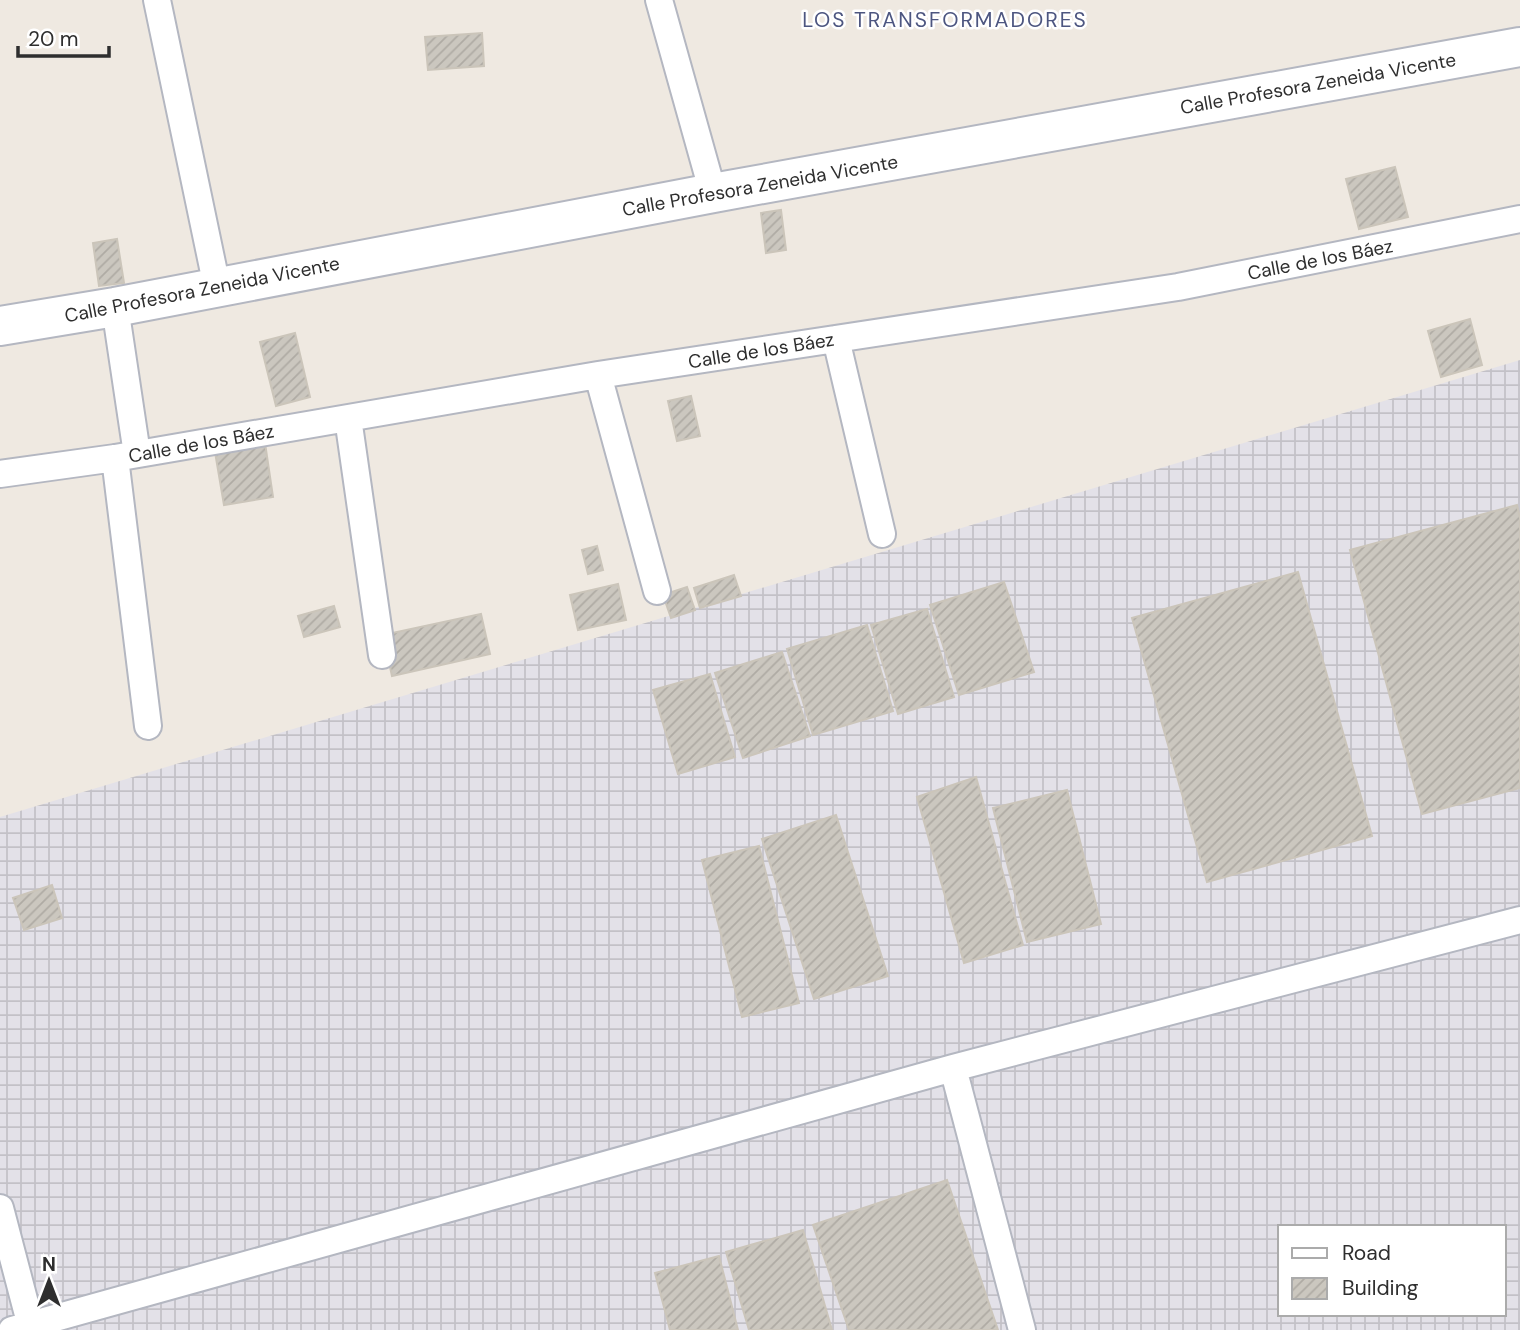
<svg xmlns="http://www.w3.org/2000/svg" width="1520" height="1330" viewBox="0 0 1520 1330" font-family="'DM Sans',sans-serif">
<defs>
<pattern id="industrial-grid" width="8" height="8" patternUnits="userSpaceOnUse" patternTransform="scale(1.75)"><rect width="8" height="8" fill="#e3e1e8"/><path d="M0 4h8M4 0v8" fill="none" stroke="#c3c1c7"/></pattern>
<pattern id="building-hatch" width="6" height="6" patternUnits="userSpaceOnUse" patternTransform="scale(1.75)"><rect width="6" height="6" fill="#cbc7bf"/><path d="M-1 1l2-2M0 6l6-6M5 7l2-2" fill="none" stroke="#afaba4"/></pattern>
</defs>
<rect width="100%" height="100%" fill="#efe9e1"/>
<path fill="url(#industrial-grid)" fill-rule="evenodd" d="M1520,360v970h-1520v-513zM1280,1227h224v87h-224z"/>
<path fill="url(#building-hatch)" stroke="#cbc5ba" stroke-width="2" d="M482,33l2,33 -56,4 -3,-33z
M1395,167l13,50 -49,12 -13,-50z
M781,210l5,40 -20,3 -5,-40z
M117,239l7,44 -25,3 -6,-43z
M1470,319l12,46 -41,12 -13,-46z
M295,333l15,64 -34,9 -16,-64z
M691,396l9,40 -23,5 -9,-40z
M265,443l8,54 -49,8 -9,-53z
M1517,505l3,13v270l-98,26 -72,-264z
M597,546l6,24 -15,4 -6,-24z
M1298,572l74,264 -165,46 -75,-264z
M734,575l7,21 -41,12 -6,-20z
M1004,582l30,90 -75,23 -29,-90z
M618,584l8,36 -48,10 -8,-35z
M687,587l8,23 -24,8 -8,-23z
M334,606l6,21 -36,10 -6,-21z
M927,609l27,88 -56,17 -27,-89z
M481,614l9,40 -98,22 -9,-41z
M867,625l26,86 -80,24 -26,-86z
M782,652l28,84 -67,22 -28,-85z
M710,674l25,83 -57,17 -25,-84z
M976,777l47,168 -59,18 -47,-166z
M1067,790l34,134 -74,18 -34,-134z
M836,815l52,161 -74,23 -52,-160z
M759,846l40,157 -57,14 -40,-157z
M52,885l10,33 -38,12 -11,-32z
M947,1180l51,150h-149l-36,-105z
M803,1230l29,100h-83l-23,-78z
M719,1256l19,74h-68l-15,-57z"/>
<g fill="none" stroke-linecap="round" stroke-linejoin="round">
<defs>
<path id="street" d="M157,0l60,287
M659,0l54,193
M115,307l22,147
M836,339l46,195
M598,375l59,216
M348,418l34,237
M115,458l33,268
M0,474l115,-16 483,-83 580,-88 342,-68
M953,1068l69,262
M0,1208l32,122
M12,1330l941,-262 567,-148"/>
<path id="secondary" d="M0,326l115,-19 598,-114 807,-146"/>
</defs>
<use href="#street" stroke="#b4b7c1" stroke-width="30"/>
<use href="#secondary" stroke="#b4b7c1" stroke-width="42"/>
<use href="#street" stroke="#fff" stroke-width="26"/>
<use href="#secondary" stroke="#fff" stroke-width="38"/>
</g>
<g text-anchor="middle" stroke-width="5" stroke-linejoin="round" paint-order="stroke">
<g font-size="19" fill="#2e2e2e" stroke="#fff">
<text transform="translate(1318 83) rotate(-10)" y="7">Calle Profesora Zeneida Vicente</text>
<text transform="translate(760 185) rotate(-10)" y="7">Calle Profesora Zeneida Vicente</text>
<text transform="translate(1320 259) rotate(-11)" y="7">Calle de los Báez</text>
<text transform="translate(202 289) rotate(-11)" y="7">Calle Profesora Zeneida Vicente</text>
<text transform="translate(761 350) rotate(-9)" y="7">Calle de los Báez</text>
<text transform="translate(201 443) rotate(-10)" y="7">Calle de los Báez</text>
</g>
<g font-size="21" letter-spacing="2" fill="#4d5680" stroke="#fff">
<text x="945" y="27">LOS TRANSFORMADORES</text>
</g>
</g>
<rect x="1278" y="1225" width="228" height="91" fill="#ffffff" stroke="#ababab" stroke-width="2"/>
<rect x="1292" y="1248" width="35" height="10" fill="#ffffff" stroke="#ababab" stroke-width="2"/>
<text x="1342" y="1260" font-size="21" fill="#2e2e2e">Road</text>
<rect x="1292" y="1278" width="35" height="21" fill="url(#building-hatch)" stroke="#ababab" stroke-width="2"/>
<text x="1342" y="1295" font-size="21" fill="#2e2e2e">Building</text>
<g transform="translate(49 1281)" stroke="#ffffff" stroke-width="5" paint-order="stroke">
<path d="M0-5L12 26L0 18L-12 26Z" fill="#2e2e2e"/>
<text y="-10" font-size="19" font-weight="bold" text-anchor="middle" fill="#2e2e2e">N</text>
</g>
<path d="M18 46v10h91v-10" fill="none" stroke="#2e2e2e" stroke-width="3.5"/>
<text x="28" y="46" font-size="21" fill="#2e2e2e" stroke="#ffffff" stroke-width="5" paint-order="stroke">20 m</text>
</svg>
